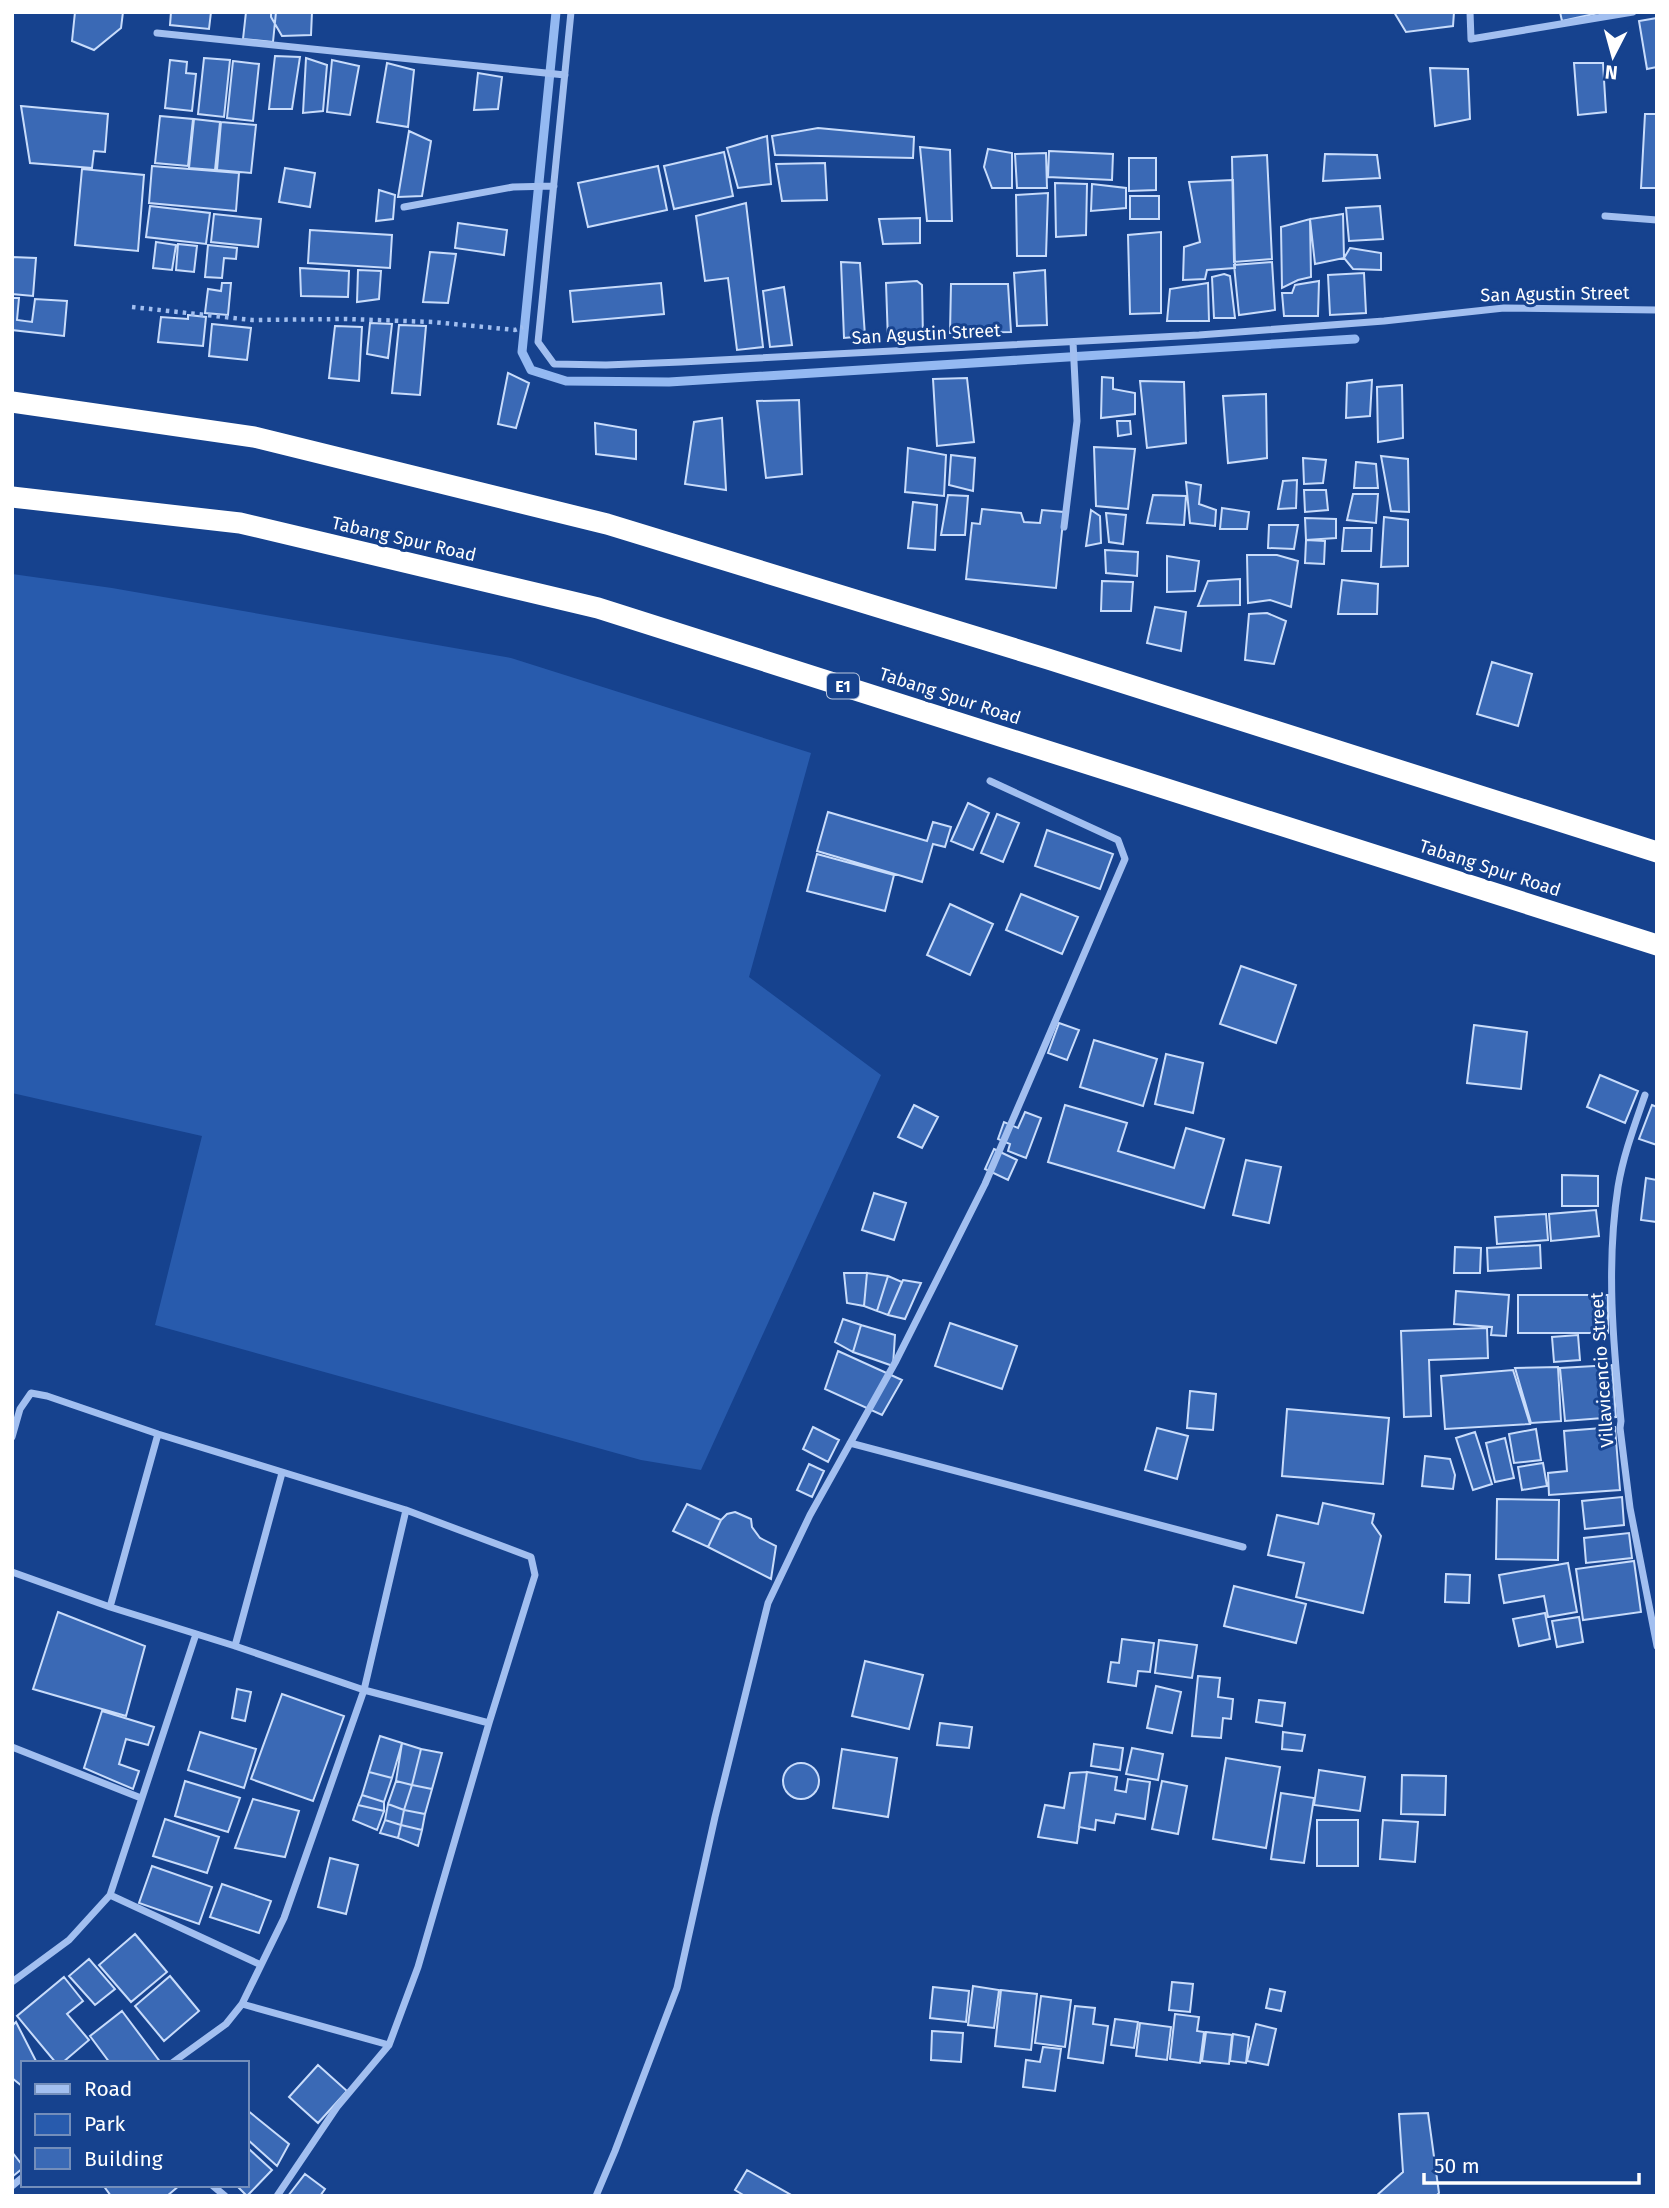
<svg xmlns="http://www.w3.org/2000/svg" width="1669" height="2208" viewBox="0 0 1669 2208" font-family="'Fira Sans',sans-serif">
<rect width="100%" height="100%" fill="#16428e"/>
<path fill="#285bad" d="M12,574l100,14 399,70 300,95 -62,224 132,98 -180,395 -60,-10 -486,-135 47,-189 -190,-43z"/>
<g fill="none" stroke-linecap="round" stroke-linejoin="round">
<path stroke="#94b9f2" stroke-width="9" d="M556,12l-34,340 9,18 35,11 103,1 686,-43"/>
</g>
<path fill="#3a69b5" stroke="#c8dcfb" stroke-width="2" d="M75,12h48l-2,16 -27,22 -22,-9z
M171,12h40l-2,17 -39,-4z
M246,12h30l-3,30 -30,-3z
M271,12h41l-1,23 -29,1 -11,-19z
M1394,12h60l-1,14 -47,6z
M1560,12h43l-41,9z
M1657,18v49l-10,2 -8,-48z
M275,56l25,1 -8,52h-23z
M204,58l26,2 -6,57 -26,-3z
M306,58l21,7 -4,46 -20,2z
M170,60l17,2 -1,11 10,1 -4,37 -27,-3z
M332,60l27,6 -9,49 -23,-3z
M233,61l26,3 -6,57 -26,-3z
M387,63l27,7 -6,57 -31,-5z
M1574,63h29l3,49 -28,3z
M1430,68l38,1 2,50 -35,7z
M478,73l24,4 -4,32 -24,1z
M21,106l87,8 -3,38 -11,-1 -2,17 -62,-5z
M1645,114h12v74h-16z
M160,116l33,3 -5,47 -33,-3z
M194,119l26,3 -5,48 -26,-2z
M221,122l35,3 -5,48 -34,-3z
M818,128l96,9 -1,21 -138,-3 -3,-19z
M409,131l22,10 -9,55 -24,1z
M767,136l4,48 -33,4 -11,-40z
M920,147l30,3 2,71h-25z
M988,149l24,4v35h-20l-8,-21z
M1049,151l64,3 -1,26 -64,-3z
M724,152l9,44 -59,13 -10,-43z
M1046,153l1,35h-30l-2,-34z
M1325,154l52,1 3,23 -57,3z
M1267,155l5,104 -38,3 -2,-105z
M1129,158h27v32l-27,1z
M825,163l2,37 -45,1 -6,-37z
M152,166l87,7 -3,38 -87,-8z
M658,166l9,44 -79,17 -10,-44z
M285,168l30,5 -5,34 -31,-5z
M82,169l62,6 -6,76 -63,-6z
M1233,180l2,88 -28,2 -2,9 -22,1 1,-33 16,-5 -11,-60z
M1055,183l32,1 -1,51 -30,2z
M1092,184l34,4v20l-35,3z
M379,190l16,5 -2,24 -17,2z
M1048,193l-2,63h-29l-1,-61z
M1130,196h29v23h-29z
M746,203l17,144 -26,3 -9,-72 -23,3 -9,-65z
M150,206l60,7 -4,31 -60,-7z
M1380,206l3,33 -34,2 -3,-33z
M214,214l47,5 -3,28 -47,-5z
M1343,214l1,44 -29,6 -5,-45z
M920,218v25l-37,1 -4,-25z
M1310,219l1,58 -13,3 -16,8 -1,-61z
M458,223l49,7 -3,25 -49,-7z
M310,230l82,5 -2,33 -82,-5z
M1161,232v81l-31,1 -2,-79z
M156,242l20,3 -4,25 -19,-2z
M178,244l19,2 -3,26 -18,-2z
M208,245l29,3 -1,11 -12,-1 -2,20 -17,-1z
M1350,248l31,5v17l-28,-1 -9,-11z
M430,252l26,2 -8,49 -25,-1z
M12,257l24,1 -3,38 -21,-2z
M841,262l19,1 5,73 -21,2z
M1272,262l3,48 -36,5 -5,-50z
M300,268l49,3 -1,26 -47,-1z
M358,270l23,1 -2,28 -22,3z
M1045,270l2,55 -30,1 -3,-53z
M1364,273l2,40 -36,2 -2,-40z
M1224,274l6,2 5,42h-21l-2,-41z
M917,281l5,4 1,54 -35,2 -2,-58z
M1319,281l-1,35h-34l-2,-23h10l3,-8z
M222,283h9l-3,32 -23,-2 3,-24 13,2z
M661,283l3,31 -91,8 -3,-31z
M1208,283l1,38h-42l3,-32z
M951,284h57l3,48 -61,1z
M784,287l8,58 -22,2 -7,-56z
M12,298h7l-2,22 15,2 3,-23 32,2 -3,35 -52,-6z
M188,315l18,2 -3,29 -45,-4 3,-25 27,2z
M370,323l22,1 -4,34 -21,-4z
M212,324l39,4 -4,32 -38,-4z
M399,325l27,1 -6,69 -28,-2z
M335,326l27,1 -3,54 -30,-3z
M508,373l21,10 -13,45 -18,-4z
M1102,377l11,1v11l22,4v21l-34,4z
M967,378l7,64 -37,4 -4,-67z
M1372,380l-2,36 -24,2 1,-35z
M1140,381l44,1 2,61 -39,5z
M1402,385l1,53 -25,4 -1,-55z
M1266,394l1,64 -39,5 -5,-67z
M799,400l3,74 -36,4 -9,-77z
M722,418l4,72 -41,-6 9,-62z
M1117,421h13l1,13 -13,2z
M595,423l41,7v29l-40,-5z
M1094,447l41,2 -7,60 -32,-3z
M908,448l38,7 -2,41 -39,-4z
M951,455l24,3 -2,33 -24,-6z
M1381,456l27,3 1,53 -18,-1z
M1303,458l23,2 -3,23 -19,1z
M1356,462l20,2 2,24h-24z
M1297,480l-1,28 -18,1 5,-28z
M1186,482l15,3 -2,19 17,6 -1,16 -25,-3z
M1304,490h22l2,20 -23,2z
M1353,494h25l-2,29 -29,-3z
M948,495l20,1 -3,39h-24z
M1153,495l33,1 -2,29 -37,-2z
M913,502l24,3 -2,45 -27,-2z
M1222,508l27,4 -2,17h-27z
M982,509l39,4 3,9 16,1 2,-13 22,2 -8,76 -90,-9 6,-56 8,1z
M1091,510l9,6 1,27 -15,3z
M1106,513l20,2 -3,29 -14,-2z
M1384,517l24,3v46l-27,1z
M1305,518l31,1v19l-30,2z
M1269,525h29l-4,24 -26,-1z
M1344,528h28l-1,23h-29z
M1306,540l19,1 -1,23 -19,-1z
M1105,550l33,2 -1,24 -31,-3z
M1247,555h30l21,6 -7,46 -21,-7 -22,3z
M1167,556l32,5 -4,30 -28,1z
M1240,579v26l-42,1 10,-25z
M1342,580l36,4 -1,30h-39z
M1102,581l31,1 -2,29h-30z
M1155,607l31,5 -5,39 -34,-8z
M1267,613l19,8 -12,43 -29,-4 4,-46z
M1492,662l40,12 -14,52 -41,-12z
M968,803l21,10 -16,37 -22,-9z
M828,812l99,29 6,-19 18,5 -6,20 -12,-3 -11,38 -105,-31z
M997,814l22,9 -16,39 -22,-9z
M1047,830l66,24 -13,35 -65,-23z
M817,854l77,21 -9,36 -78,-20z
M1021,894l57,23 -16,37 -56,-24z
M950,904l43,20 -23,51 -43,-20z
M1241,966l55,19 -20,58 -56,-19z
M1059,1023l20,7 -12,30 -19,-7z
M1474,1025l53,7 -6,57 -54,-6z
M1094,1040l63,19 -14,47 -63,-19z
M1166,1054l37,9 -10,50 -38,-9z
M1600,1075l38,16 -13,32 -38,-16z
M914,1105l24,12 -16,31 -24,-11z
M1065,1105l62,18 -9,28 56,17 12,-40 38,11 -20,69 -156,-46z
M1652,1105l5,2v38l-18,-6z
M1025,1112l16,6 -15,40 -18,-7 2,-7 -12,-5 6,-17 14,6z
M994,1149l23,11 -9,20 -23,-11z
M1246,1160l35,7 -12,56 -36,-8z
M1562,1175l36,1v30h-36z
M1646,1178l11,2v42l-16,-2z
M874,1193l32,10 -12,37 -32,-10z
M1596,1210l3,26 -48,5 -2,-27z
M1546,1214l2,26 -51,4 -2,-27z
M1540,1245l1,23 -53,3 -1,-23z
M1455,1247l26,1 -1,25h-26z
M844,1273h23l-3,33 -17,-3z
M867,1273l21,3 -11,35 -13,-5z
M888,1276l14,6 -14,33 -11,-4z
M903,1280l18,3 -16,36 -17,-4z
M1456,1291l53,4 -3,41 -15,-1 1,-8 -38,-3z
M1518,1295h90v38h-90z
M843,1319l18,6 -8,27 -18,-10z
M950,1323l67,23 -15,43 -67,-23z
M861,1325l34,10 -2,31 -40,-14z
M1487,1328l1,30 -59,2 2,56 -27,1 -3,-86z
M1578,1335l2,25 -26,2 -2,-25z
M838,1351l64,29 -20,35 -57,-26z
M1612,1365l4,52 -51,4 -5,-53z
M1558,1367l3,54 -30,2 -16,-55z
M1513,1370l17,54 -85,5 -4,-53z
M1190,1391l26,3 -3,36 -26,-2z
M1287,1409l102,9 -6,66 -101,-8z
M813,1427l26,13 -11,22 -25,-13z
M1615,1427l5,63 -71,5 -1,-22 19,-2 -3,-40z
M1157,1428l31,8 -11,43 -32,-9z
M1536,1429l5,31 -27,3 -5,-29z
M1475,1432l17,52 -19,6 -17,-52z
M1505,1438l9,40 -19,4 -9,-39z
M1425,1456l25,3 5,16 -2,14 -31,-3z
M1543,1463l4,23 -25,4 -4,-23z
M809,1464l15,7 -12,26 -15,-7z
M1622,1497l2,28 -39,4 -3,-28z
M1497,1499l62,1 -1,60 -62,-1z
M1323,1503l51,11 -2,9 9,13 -18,77 -67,-16 8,-34 -36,-8 9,-40 41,9z
M687,1504l34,16 -13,27 -35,-16z
M735,1512l16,7 1,8 8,11 16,8 -5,33 -63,-32 13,-27 6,-6z
M1629,1533l3,25 -46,5 -2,-25z
M1634,1561l7,51 -58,8 -7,-51z
M1568,1563l9,49 -29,5 -4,-21 -40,7 -5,-28z
M1446,1574l24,1 -1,28 -24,-1z
M1234,1586l72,18 -10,39 -72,-17z
M58,1612l87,34 -19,70 -93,-27z
M1545,1613l5,26 -31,7 -6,-27z
M1579,1617l4,25 -26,5 -5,-26z
M1122,1639l32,4 -4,29 -12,-1 -2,15 -28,-4 3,-20 8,1z
M1159,1640l38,5 -5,33 -37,-5z
M865,1661l58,14 -14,54 -57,-13z
M1198,1676l22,2 -2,19 15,2 -2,20 -8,-1 -2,20 -29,-2z
M1156,1686l25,6 -9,41 -25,-5z
M237,1689l14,3 -6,29 -13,-3z
M282,1694l62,22 -31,85 -62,-22z
M1259,1700l26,3 -3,23 -26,-4z
M102,1711l52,16 -6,18 -22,-6 -7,25 20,7 -6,18 -49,-21z
M940,1723l32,4 -3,21 -32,-3z
M200,1732l56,17 -12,39 -56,-18z
M1283,1732l22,3 -3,16 -20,-2z
M380,1736l22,7 -10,35 -23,-6z
M402,1743l19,6 -9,36 -16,-4z
M1094,1744l29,4 -3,22 -29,-4z
M1132,1748l31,6 -5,26 -32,-6z
M421,1749l21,4 -10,36 -20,-4z
M842,1749l55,9 -9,59 -55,-9z
M1226,1758l54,9 -14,81 -53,-9z
M783 1781a18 18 0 1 1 36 0a18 18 0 1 1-36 0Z
M1319,1770l46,7 -5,34 -46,-6z
M369,1772l23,6 -8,24 -22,-7z
M1087,1772l-10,71 -39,-6 7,-32 19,3 6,-35z
M1087,1772l30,5 -2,13 11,2 2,-13 22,3 -5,37 -29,-5 -2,9 -18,-3 -1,10 -16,-3z
M1402,1775l44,1 -1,39 -44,-1z
M185,1781l55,17 -12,34 -53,-16z
M396,1781l16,4 -8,25 -16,-6z
M1162,1781l25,5 -9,48 -26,-5z
M412,1785l20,4 -7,25 -21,-4z
M1281,1793l33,5 -10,65 -33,-4z
M362,1795l22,7v9l-26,-6z
M253,1799l46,12 -14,46 -50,-9z
M388,1804l16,6 -3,15 -16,-5z
M358,1805l26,6 -7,19 -24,-10z
M404,1810l21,4 -3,16 -21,-5z
M165,1819l54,18 -12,36 -54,-17z
M385,1820l16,5 -3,13 -18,-5z
M1317,1820h41v46h-41z
M1383,1820l35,2 -3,40 -35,-3z
M401,1825l21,5 -4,16 -20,-8z
M330,1858l28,7 -12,49 -28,-7z
M152,1866l60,21 -13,37 -60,-21z
M222,1884l49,17 -12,32 -49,-16z
M135,1934l32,38 -36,30 -32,-37z
M89,1959l26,30 -20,16 -26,-29z
M170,1976l29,35 -35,30 -29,-35z
M64,1977l19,24 -16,13 22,26 -27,23h-6l-39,-47z
M1172,1982l21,2 -3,28 -21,-2z
M973,1986l26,4 -5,38 -26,-3z
M933,1987l36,4 -3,31 -36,-4z
M1270,1989l15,3 -4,19 -15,-3z
M1001,1990l36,4 -6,56 -36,-4z
M1041,1996l30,4 -6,47 -30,-4z
M1075,2006l20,2 -2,16 15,2 -5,37 -35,-5z
M122,2011l39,52h-51l-20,-27z
M1175,2014l24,3 -2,14 7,1 -4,31 -30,-4z
M1115,2019l23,3 -4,26 -23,-3z
M16,2022l21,41h-14v24l-11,-9v-52z
M1140,2023l31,4 -4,33 -31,-4z
M1256,2024l20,5 -8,36 -21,-4z
M932,2031l31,2 -2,29 -30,-2z
M1206,2032l26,3 -3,29 -27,-3z
M1233,2034l16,3 -3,26 -16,-2z
M1043,2047l18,2 -6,42 -32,-4 3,-27 14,2z
M318,2065l29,26 -29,32 -29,-26z
M247,2110l42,34 -12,22 -30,-27z
M1428,2113l11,80 -3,3h-60l27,-24 -4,-58z
M249,2149l23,21 -25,26 -11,-11h11v-33z
M12,2152l11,14v2l-11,9z
M747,2170l46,26h-48l-10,-6z
M305,2174l20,15 -5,7h-32z
M103,2185h77l-13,11h-56z"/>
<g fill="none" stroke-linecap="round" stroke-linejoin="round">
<path stroke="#a2bff0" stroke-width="4.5" stroke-dasharray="3.5 5" stroke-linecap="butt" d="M132,307l120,13 95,-1 86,3 82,8 8,-3"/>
<path stroke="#a2bff0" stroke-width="7" d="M571,12l-33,330 16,22 52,1 75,-3 518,-27 185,-14 120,-13 153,2
M1470,12l1,27 162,-27
M157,33l408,42
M404,207l109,-20 41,-1
M1605,216l52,4
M1064,527l13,-106 -4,-79
M1645,1095c-10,29 -22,61 -27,92 -12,78 -5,156 3,234l-1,7 10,80 27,138
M12,1437l8,-28 11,-16 16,3 111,38 248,76 125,47 4,18 -46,148 -71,244 -29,78 -52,62 -60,89
M850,1443l393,104
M12,1572l98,35 125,39 129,44 125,33
M110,1607l48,-173
M235,1646l47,-173
M12,1747l129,51
M110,1895l151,70
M12,1982l57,-42 41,-45 86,-261
M242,2004l147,41
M172,2063l54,-39 16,-20 42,-86 80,-228 42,-180
M212,2185l13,11
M12,2186l11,-9
M596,2196l19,-45 62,-163 38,-171 53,-214 42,-88 86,-154 89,-177 140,-325 -7,-19 -128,-59"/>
<path stroke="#fff" stroke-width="21" d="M12,402l242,35 353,87 441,135 609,193
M12,497l228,26 358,85 1059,337"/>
</g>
<g text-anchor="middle" stroke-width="6" stroke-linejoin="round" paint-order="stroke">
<rect fill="#16428e" stroke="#b9c6dd" stroke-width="2" x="827" y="673.5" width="32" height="25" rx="5"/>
<g font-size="16" font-weight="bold" fill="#fff">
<text x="843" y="692">E1</text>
</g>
<g font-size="18" fill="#fff" stroke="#16428e">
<text transform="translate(1555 294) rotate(-1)" y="6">San Agustin Street</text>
<text transform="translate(926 334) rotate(-3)" y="6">San Agustin Street</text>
<text transform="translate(404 539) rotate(13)" y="6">Tabang Spur Road</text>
<text transform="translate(950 696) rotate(18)" y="6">Tabang Spur Road</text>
<text transform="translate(1490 868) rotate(18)" y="6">Tabang Spur Road</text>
<text transform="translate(1602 1370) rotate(-94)" y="6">Villavicencio Street</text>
</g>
</g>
<rect width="1669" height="2208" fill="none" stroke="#ffffff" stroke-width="28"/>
<rect x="21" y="2061" width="228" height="126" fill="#16428e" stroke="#738ebb" stroke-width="2"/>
<rect x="35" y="2084" width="35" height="10" fill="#a2bff0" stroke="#738ebb" stroke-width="2"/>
<text x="84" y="2096" font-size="21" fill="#ffffff">Road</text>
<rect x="35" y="2114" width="35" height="21" fill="#285bad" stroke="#738ebb" stroke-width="2"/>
<text x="84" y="2131" font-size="21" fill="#ffffff">Park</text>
<rect x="35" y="2148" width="35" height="21" fill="#3a69b5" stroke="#738ebb" stroke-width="2"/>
<text x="84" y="2166" font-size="21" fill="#ffffff">Building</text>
<g transform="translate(1613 56) rotate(186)" stroke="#16428e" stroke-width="5" paint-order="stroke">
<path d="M0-5L12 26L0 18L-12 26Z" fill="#ffffff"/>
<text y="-10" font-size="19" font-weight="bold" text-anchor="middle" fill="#ffffff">N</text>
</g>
<path d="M1424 2173v10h215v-10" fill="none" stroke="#ffffff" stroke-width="3.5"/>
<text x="1434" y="2173" font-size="21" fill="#ffffff" stroke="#16428e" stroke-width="5" paint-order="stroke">50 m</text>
</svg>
